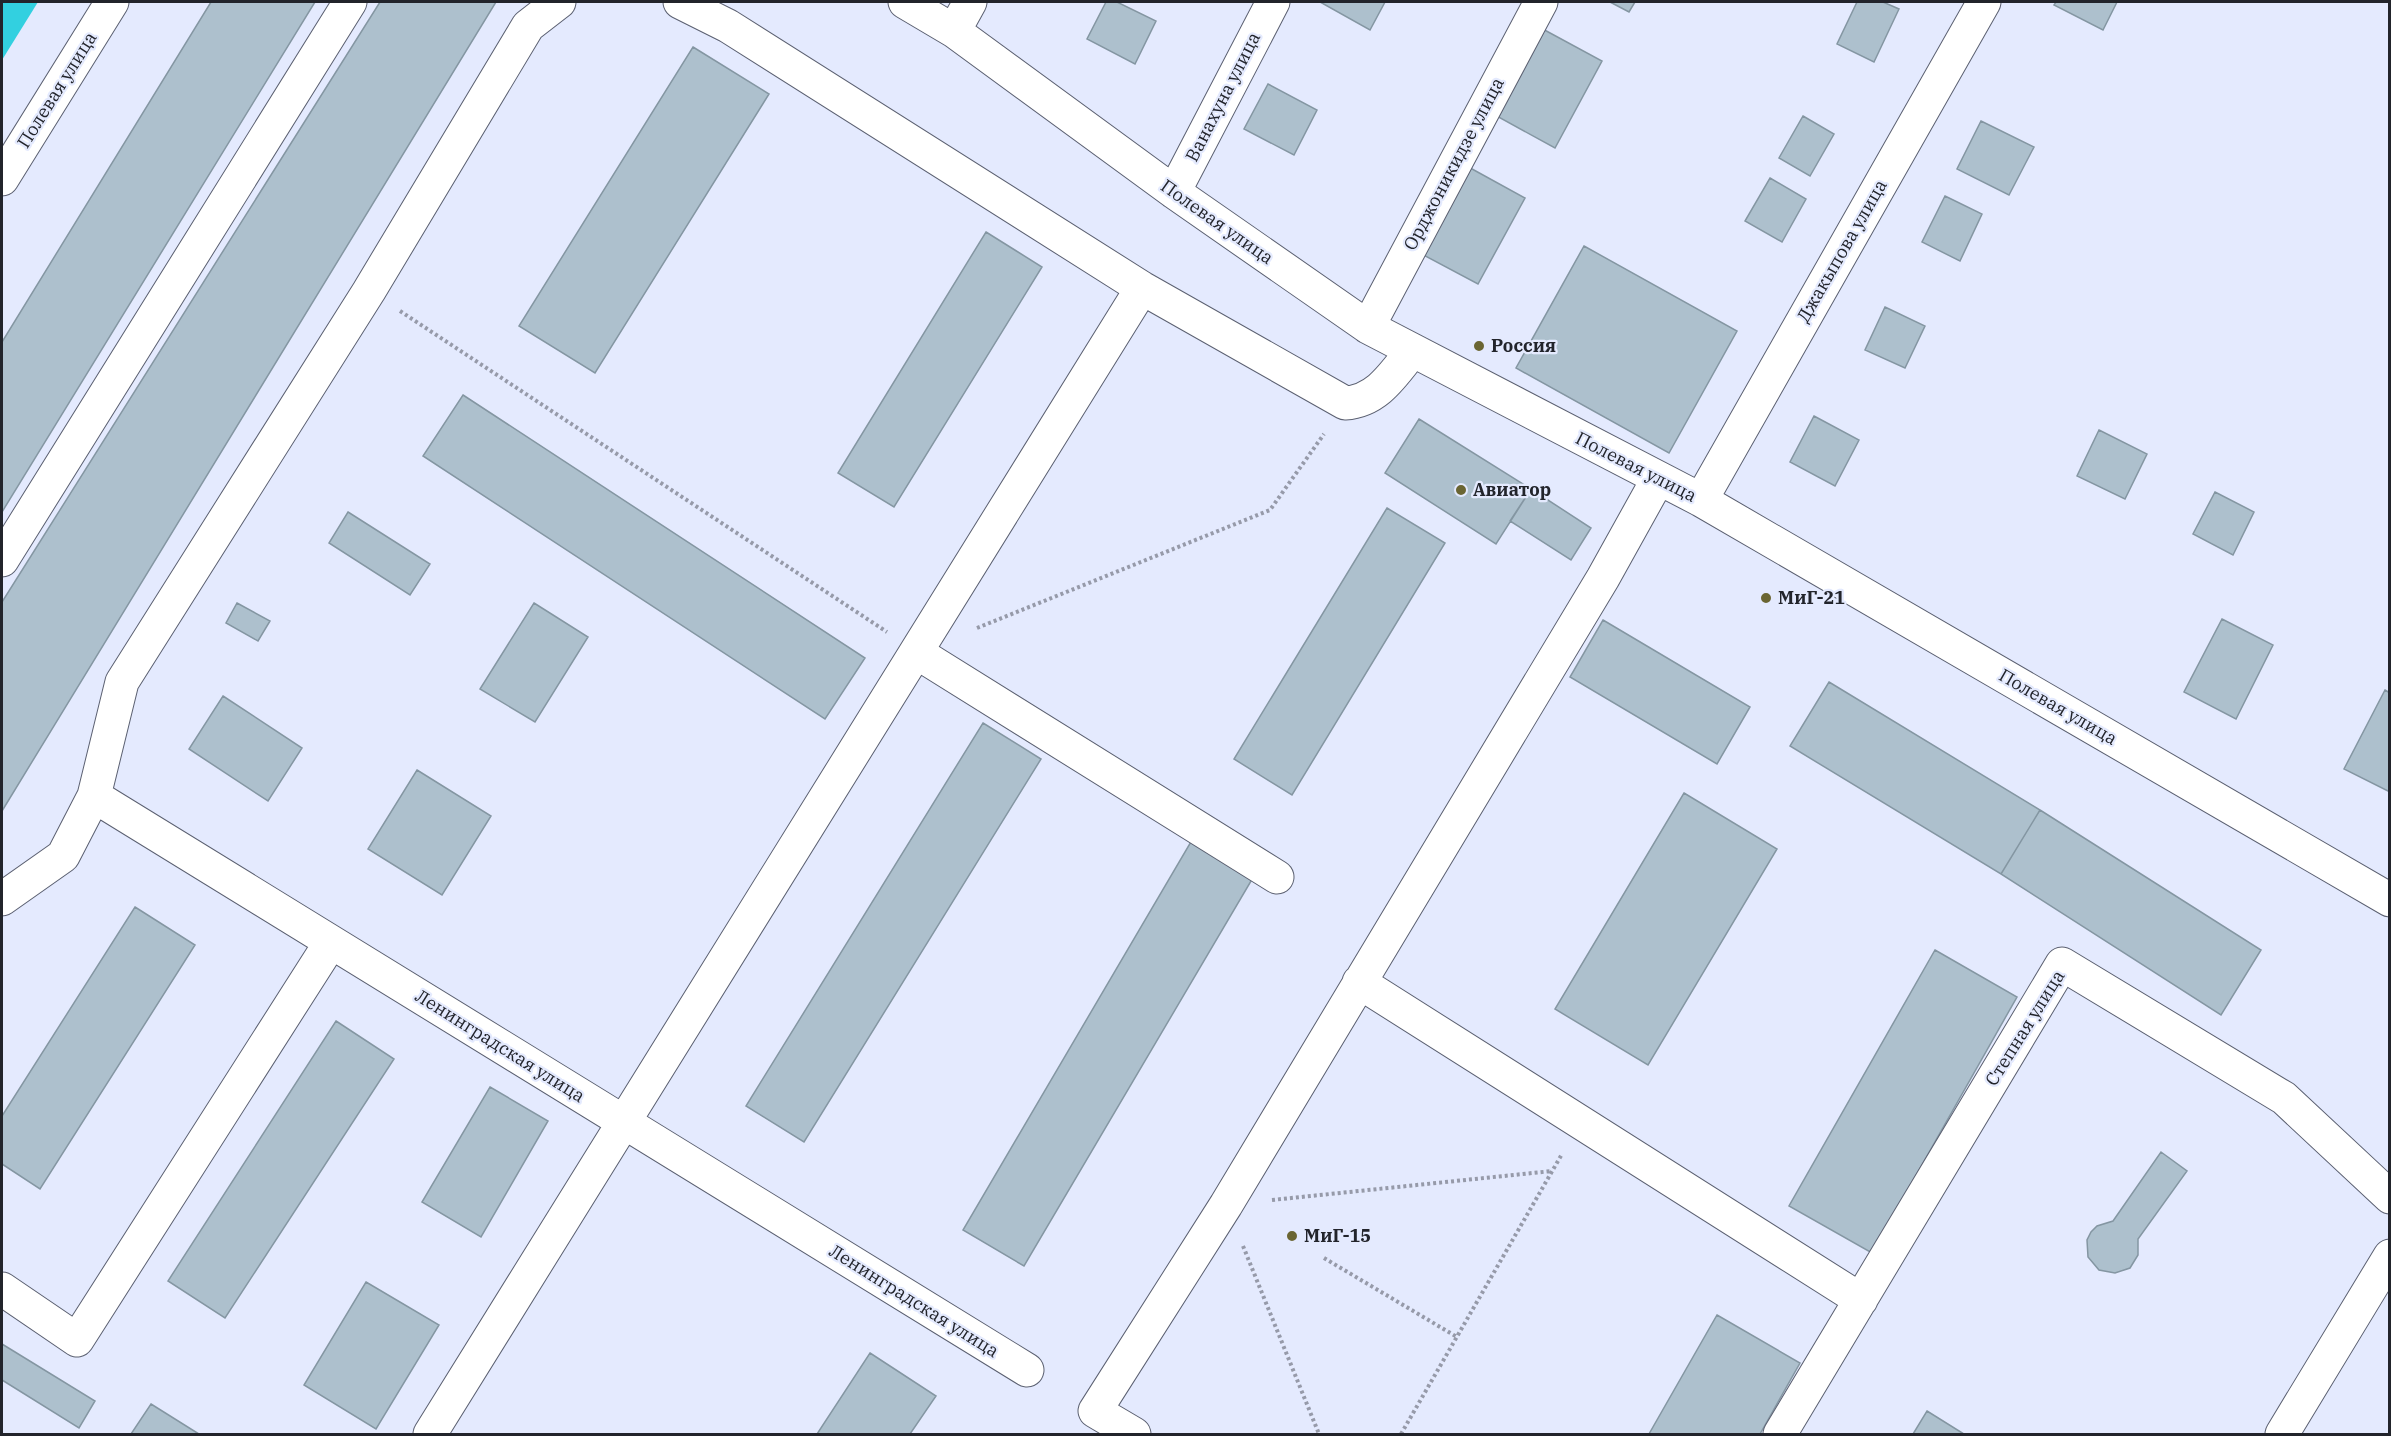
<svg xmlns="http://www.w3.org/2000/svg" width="2391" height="1436" viewBox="0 0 2391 1436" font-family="'IBM Plex Serif',serif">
<rect width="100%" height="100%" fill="#e4eafe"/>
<path fill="#32d0e0" d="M2,2h36l-36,58z"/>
<path fill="#adc0cd" stroke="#8496a2" stroke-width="1.5" d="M211,2h104l-313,510v-170z
M380,2h116l-494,809v-209z
M1106,2h11l39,19 -21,43 -48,-25z
M1320,2h65l-15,28z
M1610,2h25l-6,10z
M1857,2h26l16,7 -25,53 -37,-18z
M2056,2h61l-14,28 -49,-25z
M1539,27l63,34 -47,87 -62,-34z
M693,47l76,47 -174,279 -76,-47z
M1268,84l49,26 -23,45 -50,-26z
M1803,116l31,18 -24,42 -31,-18z
M1981,121l53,26 -25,48 -52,-26z
M1463,164l62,34 -47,86 -62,-33z
M1770,178l36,21 -24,43 -37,-21z
M1945,196l37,18 -22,47 -38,-19z
M986,232l56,35 -148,240 -56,-34z
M1584,246l153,85 -68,122 -153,-85z
M1885,307l40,19 -20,42 -40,-18z
M463,395l402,263 -40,61 -402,-263z
M1814,416l45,24 -24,46 -45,-24z
M1419,419l112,70 -35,55 -111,-71z
M2099,430l48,24 -22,45 -48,-23z
M1531,489l60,39 -20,32 -61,-39z
M2215,492l39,20 -21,43 -40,-21z
M1387,508l58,35 -153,252 -58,-36z
M348,512l82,52 -20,31 -81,-52z
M237,603l33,18 -12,20 -32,-18z
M534,603l54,34 -53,85 -55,-33z
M2222,619l51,26 -37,74 -52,-27z
M1603,620l147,87 -33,57 -147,-87z
M1829,682l211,128 -39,64 -211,-128z
M2385,690l5,3v99l-46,-23z
M223,696l79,52 -34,53 -79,-52z
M983,723l58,36 -237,383 -58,-36z
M417,770l74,46 -49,79 -74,-46z
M1684,793l93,56 -129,216 -93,-56z
M2040,810l221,140 -40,65 -220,-141z
M1192,840l62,36 -230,390 -61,-36z
M135,907l60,38 -155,244 -38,-25v-48z
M1935,950l82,47 -145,256 -83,-47z
M336,1021l58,38 -169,259 -57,-37z
M490,1087l58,34 -67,116 -59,-35z
M2161,1152l26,19 -49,68v16l-8,13 -15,5 -16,-3 -11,-13 -1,-17 4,-8 6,-6 16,-5z
M366,1282l73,43 -63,104 -72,-44z
M1717,1315l83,48 -40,71h-111z
M2,1344l93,57 -16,27 -77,-48z
M870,1353l66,43 -26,38h-93z
M151,1404l48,30h-68z
M1927,1411l37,23h-51z"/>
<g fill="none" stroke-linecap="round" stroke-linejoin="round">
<defs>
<path id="minor" d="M680,2l48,24 414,262 203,115c32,-2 48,-28 67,-52
M905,2l49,29 220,161 194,135 333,173 689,400
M954,31l16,-29
M2,179l110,-177
M1174,192l99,-190
M1142,288l-226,364 361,225
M1368,327l173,-325
M1701,500l283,-498
M2,560l348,-558
M94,796l28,-114 247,-391 159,-265 31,-24
M2,899l61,-43 31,-60 933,574
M1359,982l502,318
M2,1289l75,51 254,-398
M430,1434l486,-782
M1134,1434l-39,-23 131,-206 377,-627 55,-99
M1780,1434l282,-470 222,134 106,99
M2282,1434l108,-178"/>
</defs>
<use href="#minor" stroke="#5b6071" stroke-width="35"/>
<path stroke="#969aa9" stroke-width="4" stroke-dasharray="3 3" stroke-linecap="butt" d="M400,311l487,321
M977,628l293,-118 54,-76
M1272,1200l280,-29
M1243,1246l76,188
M1324,1258l133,79
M1401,1434l161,-280"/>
<use href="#minor" stroke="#fff" stroke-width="33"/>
</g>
<g fill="#6a6532" stroke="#e4eafe" stroke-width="2">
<circle cx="1479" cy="346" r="6"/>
<circle cx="1461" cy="490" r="6"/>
<circle cx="1766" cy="598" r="6"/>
<circle cx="1292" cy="1236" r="6"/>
</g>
<g text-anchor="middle" stroke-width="4.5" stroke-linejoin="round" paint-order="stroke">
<g font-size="18" fill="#22242b" stroke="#e4eafe">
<text transform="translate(57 90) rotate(-58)" y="6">Полевая улица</text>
<text transform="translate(1223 97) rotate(-63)" y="6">Ванахуна улица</text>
<text transform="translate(1454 164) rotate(-62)" y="6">Орджоникидзе улица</text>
<text transform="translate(1217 222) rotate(35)" y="6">Полевая улица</text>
<text transform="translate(1842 251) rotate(-60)" y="6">Джакыпова улица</text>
<text transform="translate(1636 467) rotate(27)" y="6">Полевая улица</text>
<text transform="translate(2058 707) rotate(30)" y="6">Полевая улица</text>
<text transform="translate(2025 1028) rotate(-58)" y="6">Степная улица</text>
<text transform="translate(500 1046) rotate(32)" y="6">Ленинградская улица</text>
<text transform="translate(914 1301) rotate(32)" y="6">Ленинградская улица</text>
</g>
<g font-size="18" font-weight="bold" fill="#22242b" stroke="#e4eafe" text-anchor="start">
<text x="1491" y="352">Россия</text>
<text x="1473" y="496">Авиатор</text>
<text x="1778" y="604">МиГ-21</text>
<text x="1304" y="1242">МиГ-15</text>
</g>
</g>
<rect width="2391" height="1436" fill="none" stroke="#22242b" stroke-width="6"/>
</svg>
